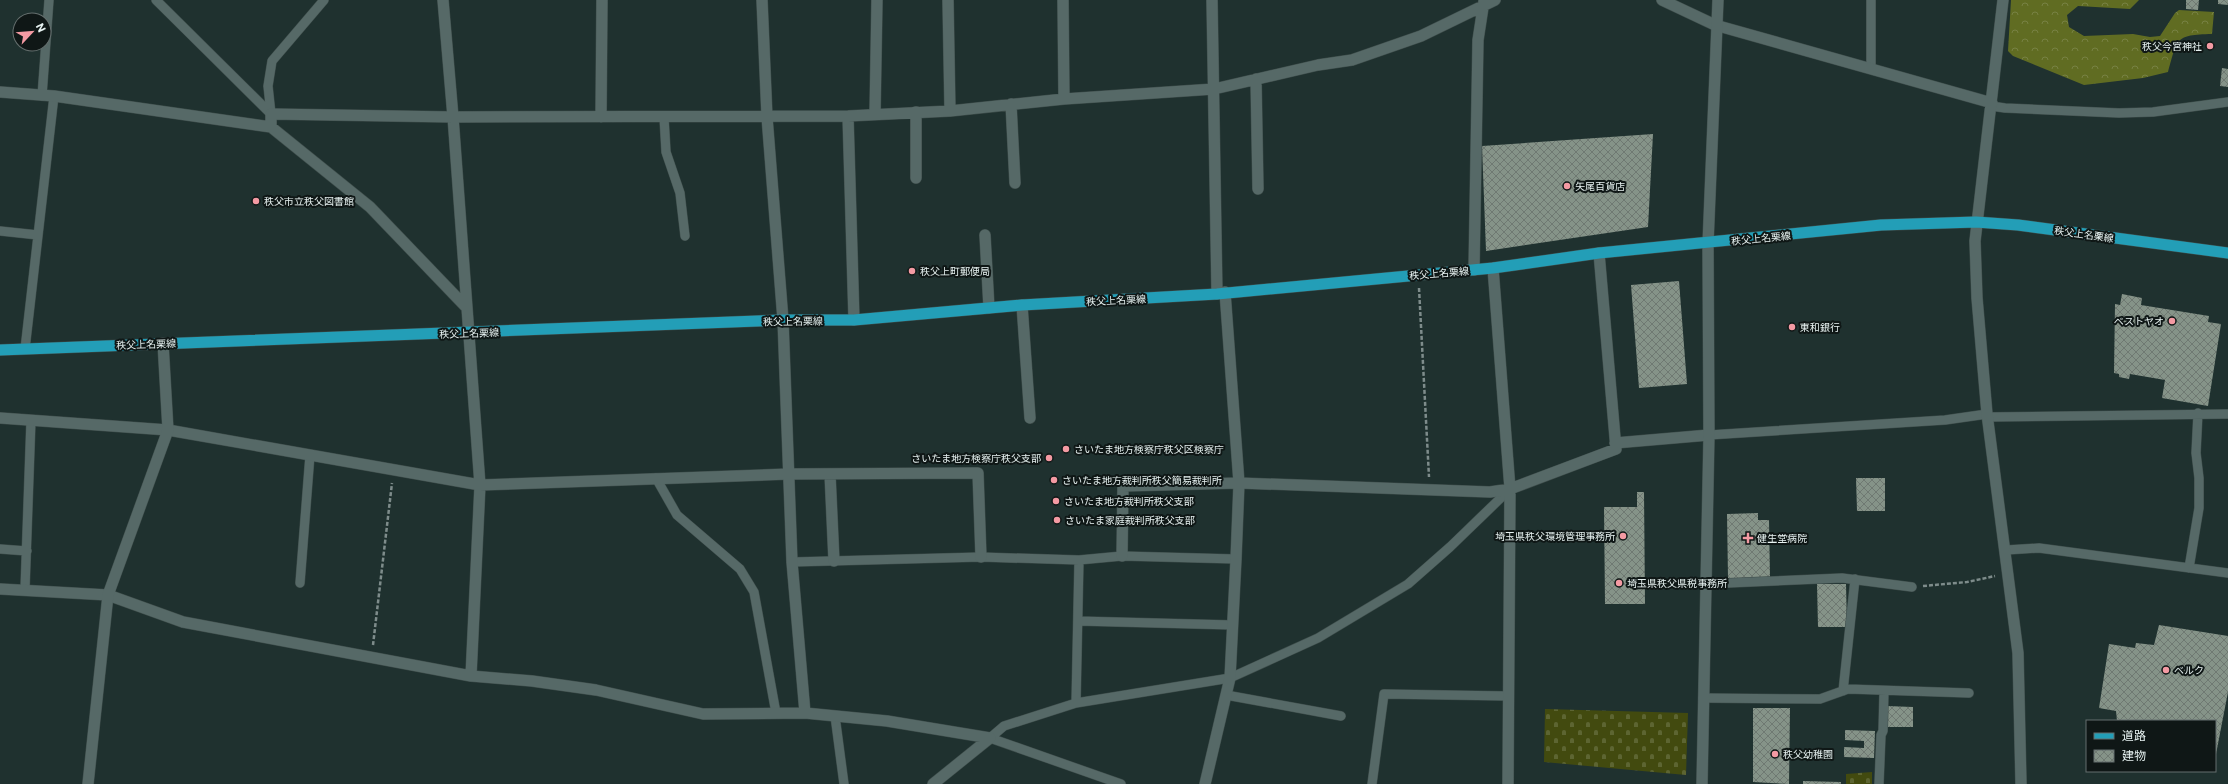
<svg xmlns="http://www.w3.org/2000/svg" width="2228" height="784" viewBox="0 0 2228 784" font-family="Commissioner,'Noto Sans JP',sans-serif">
<defs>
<pattern id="forest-crowns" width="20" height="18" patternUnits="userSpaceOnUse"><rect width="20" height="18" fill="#606c22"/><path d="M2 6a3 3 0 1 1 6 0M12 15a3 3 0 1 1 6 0" fill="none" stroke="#778143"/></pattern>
<pattern id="cemetery-stones" width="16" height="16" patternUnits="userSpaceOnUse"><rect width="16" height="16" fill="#424a0f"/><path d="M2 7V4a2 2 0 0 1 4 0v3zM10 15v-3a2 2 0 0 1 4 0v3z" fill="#5d6532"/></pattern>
<pattern id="building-cross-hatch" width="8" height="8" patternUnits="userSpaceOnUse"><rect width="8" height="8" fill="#859388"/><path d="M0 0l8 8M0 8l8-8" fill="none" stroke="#6f7972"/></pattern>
</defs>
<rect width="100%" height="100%" fill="#1f312f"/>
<path fill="url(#forest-crowns)" d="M2011,0h128l-9,9 -52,-3 -11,9 2,12 15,9 49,-2 17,3 10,-1 15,-23 4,-3 35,2 -2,22c-38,1 -34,4 -44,38l-25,6 -59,7 -71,-29 -5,-5z"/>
<path fill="url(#cemetery-stones)" d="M1545,709l143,4 -2,62 -142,-13z
M1872,772v12h-26v-10z"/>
<path fill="url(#building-cross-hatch)" d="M2186,0h13l-1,10 -12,-1z
M2218,0h10v5l-10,-1z
M2222,68l6,1v18l-8,-1z
M1653,134l-5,93 -162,24 -4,-105z
M1679,281l8,103 -48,4 -8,-103z
M2122,294l20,4 -1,7 68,11 -1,6 13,2 -13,82 -46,-8 3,-18 -35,-6 -1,5 -10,-2v-3l-5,-1 1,-69 5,1z
M1856,478h29v33h-28z
M1637,492h7l1,112h-40l-1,-97h33z
M1758,513v7h11l1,58h-42l-1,-64z
M1817,584h29l1,43h-29z
M2159,625l69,11v56l-12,62 -1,-33h-98l-1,-10 -17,-3 10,-64 26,4 1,-5 18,2z
M1887,706l26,1v20h-26z
M1753,708h37l-1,76 -36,-2z
M1845,730l30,1 -1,27 -30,-1v-10l20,1v-7l-19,-1z
M1803,781l38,1v2h-38z"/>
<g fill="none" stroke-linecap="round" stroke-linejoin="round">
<defs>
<path id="service" d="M156,0l115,114
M1871,0v68
M42,96l7,-96
M1991,106l14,2 114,5 34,-1 75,-10
M271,114l-3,-28 4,-25 52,-61
M664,117l2,35 14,41 5,43
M0,231l38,4
M25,349l29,-253
M1988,417l240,-3
M1709,435l236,-15 42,-6
M656,478l21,37 63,54 14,23 22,121
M0,549l27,2
M2006,550l33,-2 189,25
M792,562l189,-5 98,3 43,-4 114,3
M2189,568l10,-60v-30l-3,-25 2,-40
M300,583l10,-128
M1705,584l137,-6 70,9
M25,589l6,-169
M1078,621l155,4
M1843,691l12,-112
M1226,695l115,21
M1703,698l117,1 28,-10 121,4
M1076,703l3,-143
M835,716l9,68
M1121,784l-131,-46 14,-12 72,-23 154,-25 88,-40 90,-54 42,-37 60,-58
M1372,784l12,-90 124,2
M1879,784l2,-49 2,-4 1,-40"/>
<path id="minor" d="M443,0l10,117 27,368 -9,191
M762,0l5,117 16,203 9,242 13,151
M948,0l2,111
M1063,0l1,99
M1212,0l5,294
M1662,0l53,25 277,78
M2003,0l-28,241 2,57 10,116 31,239 3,131
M1256,79l2,110
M0,92l54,4 217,31v-13l182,3 395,-1 102,-5 114,-12 150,-10 104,-24 34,-5 69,-24 74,-36
M1011,104l4,79
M916,112v66
M875,114l2,-114
M848,116l6,204
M601,117l1,-117
M271,127l99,80 96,100
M985,235l4,73
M1493,268l17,221 -2,295
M1474,270l4,-230 6,-39
M1022,305l8,113
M0,418l168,12 312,55 309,-11 189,-1 3,84
M1615,443l94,-8
M830,474l4,87
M1122,556l1,-70 116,-3 251,9 20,-3 106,-40 -17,-196
M0,589l108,6 75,27 288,54 61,5 64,9 107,24 102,-1 82,8 103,17
M933,784l57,-46
M1205,784l25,-106 6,-119 3,-76 -14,-191"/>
<path id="tertiary" d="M88,784l20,-189 60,-165 -5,-87
M1702,784l7,-349 -1,-191 10,-244"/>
<path id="primary" d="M0,350l783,-30h71l168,-15 195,-11 276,-26 106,-15 282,-28 95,-3 42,3 210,28"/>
</defs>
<use href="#service" stroke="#3e4d4b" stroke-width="10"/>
<use href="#minor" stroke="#3e4d4b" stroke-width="12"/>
<use href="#tertiary" stroke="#3e4d4b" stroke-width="12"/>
<use href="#primary" stroke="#3e4d4b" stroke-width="12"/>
<path stroke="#7e8c8b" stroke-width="2.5" stroke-dasharray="4 2" stroke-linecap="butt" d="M1419,288l10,189
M1923,586l44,-4 28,-6
M373,645l19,-162"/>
<use href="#service" stroke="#566967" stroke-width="9"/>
<use href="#minor" stroke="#566967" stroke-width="11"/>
<use href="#tertiary" stroke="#566967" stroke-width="11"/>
<use href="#primary" stroke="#239eb7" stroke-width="11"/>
</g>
<g fill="#f49aa3" stroke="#0f1716" stroke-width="1.5">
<circle cx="2210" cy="46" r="4"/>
<circle cx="1567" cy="186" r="4"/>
<circle cx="256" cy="201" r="4"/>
<circle cx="912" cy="271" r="4"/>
<circle cx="2172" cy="321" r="4"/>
<circle cx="1792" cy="327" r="4"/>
<circle cx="1066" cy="449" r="4"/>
<circle cx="1049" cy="458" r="4"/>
<circle cx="1054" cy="480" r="4"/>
<circle cx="1056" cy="501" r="4"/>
<circle cx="1057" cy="520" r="4"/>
<circle cx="1623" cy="536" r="4"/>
<path d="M1746 532h4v4h4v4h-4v4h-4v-4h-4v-4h4z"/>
<circle cx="1619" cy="583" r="4"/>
<circle cx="2166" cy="670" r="4"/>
<circle cx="1775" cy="754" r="4"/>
</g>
<g text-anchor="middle" stroke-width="4" stroke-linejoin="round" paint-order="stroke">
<g font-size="10" fill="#e7f2f1" stroke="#0f1716" text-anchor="start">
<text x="2202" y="50" text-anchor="end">秩父今宮神社</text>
<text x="1575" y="190">矢尾百貨店</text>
<text x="264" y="205">秩父市立秩父図書館</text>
<text x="920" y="275">秩父上町郵便局</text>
<text x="2164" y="325" text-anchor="end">ベストヤオ</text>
<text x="1800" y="331">東和銀行</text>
<text x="1074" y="453">さいたま地方検察庁秩父区検察庁</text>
<text x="1041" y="462" text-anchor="end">さいたま地方検察庁秩父支部</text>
<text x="1062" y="484">さいたま地方裁判所秩父簡易裁判所</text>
<text x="1064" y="505">さいたま地方裁判所秩父支部</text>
<text x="1065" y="524">さいたま家庭裁判所秩父支部</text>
<text x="1615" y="540" text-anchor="end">埼玉県秩父環境管理事務所</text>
<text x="1757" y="542">健生堂病院</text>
<text x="1627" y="587">埼玉県秩父県税事務所</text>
<text x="2174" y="674">ベルク</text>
<text x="1783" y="758">秩父幼稚園</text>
</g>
<g font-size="10" fill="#e7f2f1" stroke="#0f1716">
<text transform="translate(2084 234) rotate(8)" y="4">秩父上名栗線</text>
<text transform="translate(1761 238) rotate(-6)" y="4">秩父上名栗線</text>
<text transform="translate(1439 273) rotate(-5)" y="4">秩父上名栗線</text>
<text transform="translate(1116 300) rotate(-3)" y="4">秩父上名栗線</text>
<text transform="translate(793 321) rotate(-1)" y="4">秩父上名栗線</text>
<text transform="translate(469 333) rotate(-2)" y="4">秩父上名栗線</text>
<text transform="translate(146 344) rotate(-2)" y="4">秩父上名栗線</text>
</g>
</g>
<rect x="2086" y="720" width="130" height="52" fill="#0f1716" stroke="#656f6e"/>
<rect x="2094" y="733" width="20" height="6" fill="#239eb7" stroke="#656f6e"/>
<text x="2122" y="740" font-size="12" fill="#e7f2f1">道路</text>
<rect x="2094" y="750" width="20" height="12" fill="url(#building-cross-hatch)" stroke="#656f6e"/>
<text x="2122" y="760" font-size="12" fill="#e7f2f1">建物</text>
<g transform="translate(32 32) rotate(64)"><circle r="19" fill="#0f1716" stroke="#656f6e"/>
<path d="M0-3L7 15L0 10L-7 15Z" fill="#f49aa3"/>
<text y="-6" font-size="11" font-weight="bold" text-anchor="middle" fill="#e7f2f1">N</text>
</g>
</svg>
